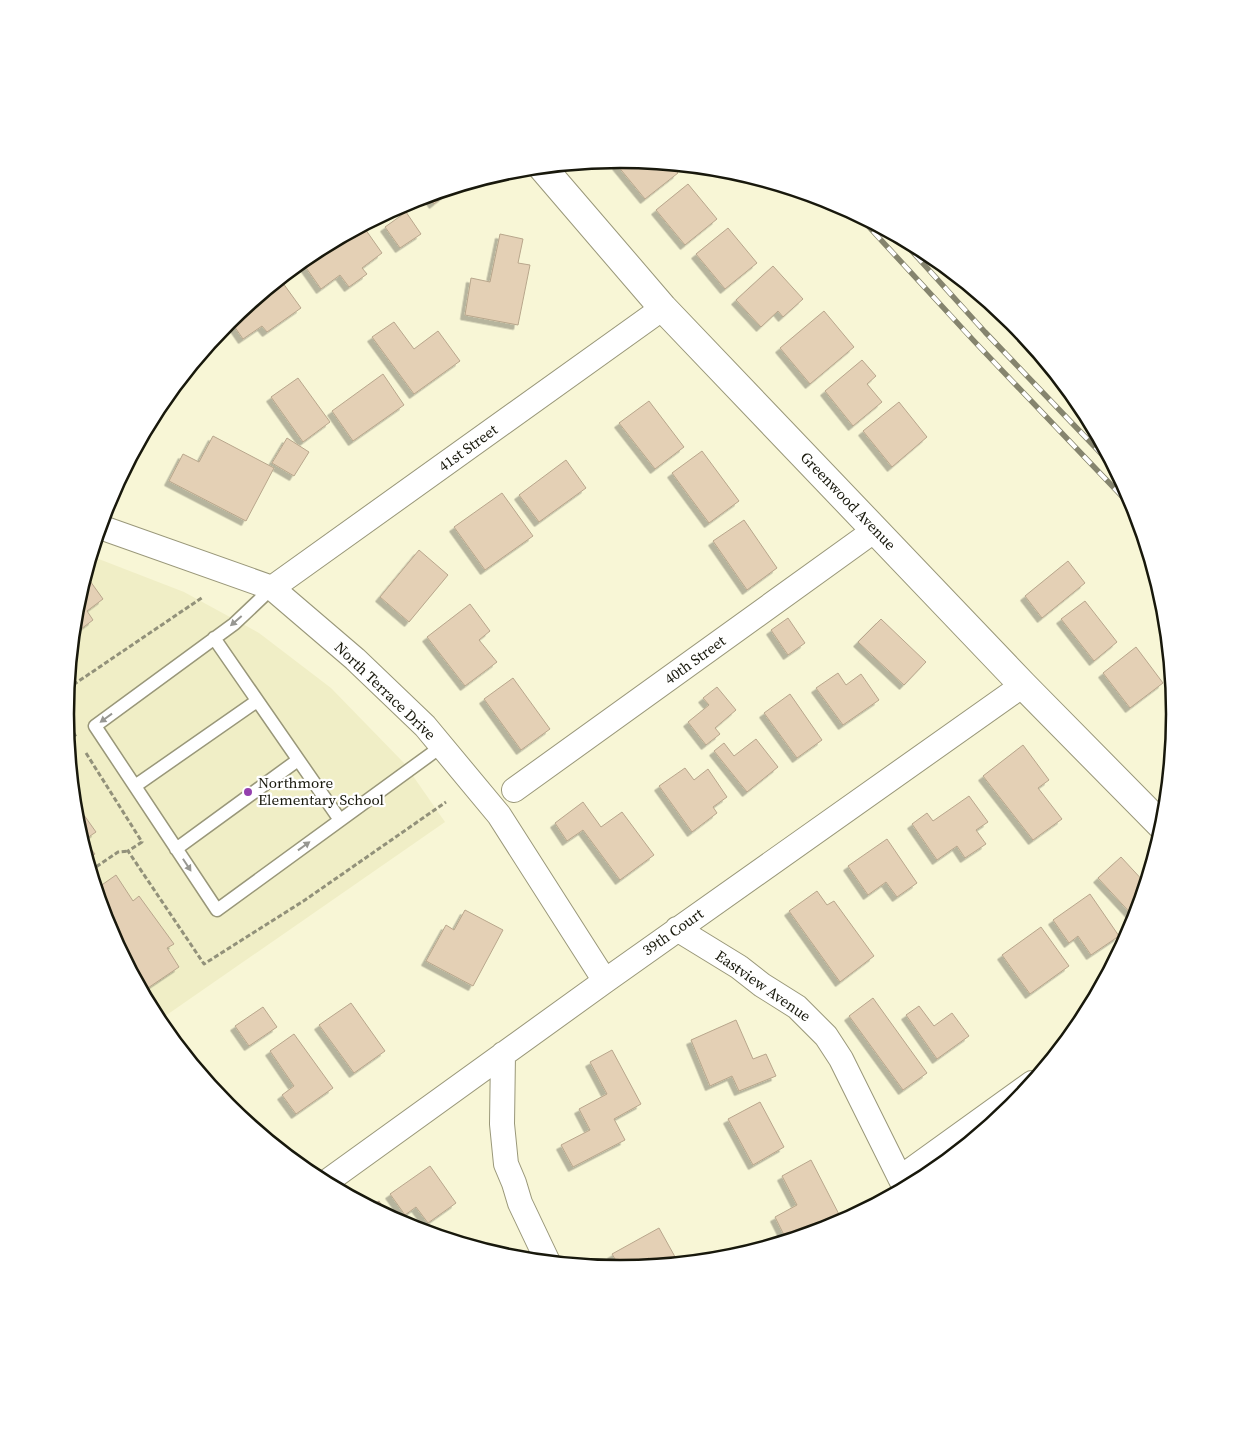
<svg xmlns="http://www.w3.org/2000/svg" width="1240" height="1429" viewBox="0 0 1240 1429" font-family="'Source Serif 4',serif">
<defs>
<filter id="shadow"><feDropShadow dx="-4.5" dy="4.5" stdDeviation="0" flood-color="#0004"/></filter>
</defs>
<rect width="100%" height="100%" fill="#f8f6d6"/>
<path fill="#f0eec6" d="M91,556l93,36 75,41 72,55 73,75 41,59 -287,199 -51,-94 -31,-105 -11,-108 11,-108z"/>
<path fill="#e4d0b5" stroke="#b8a68c" filter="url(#shadow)" d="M623,160l49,5 6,8 -33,26 -28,-34z
M688,184l29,35 -32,26 -29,-35z
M455,187l-21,17 -6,-8z
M406,212l15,22 -21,14 -15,-21z
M363,226l19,27 -20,15 5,6 -18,13 -9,-12 -19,14 -19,-27 23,-16z
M728,228l29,35 -32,26 -29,-35z
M500,234l23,5 -5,24 12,2 -12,60 -53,-10 6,-37 19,4z
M773,266l30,33 -20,18 -5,-6 -17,16 -25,-27z
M280,279l21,29 -34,24 -5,-6 -19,13 -13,-19z
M824,311l30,36 -44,37 -30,-36z
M394,322l20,27 24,-18 22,30 -46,33 -42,-57z
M862,360l14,16 -9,8 15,18 -29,24 -28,-35z
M383,374l21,31 -51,36 -21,-30z
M298,378l32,44 -27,20 -32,-45z
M649,401l35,46 -29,22 -36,-46z
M899,402l28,35 -35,30 -29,-36z
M213,436l61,32 -28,53 -77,-40 14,-27 16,8z
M287,438l22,14 -15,24 -22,-13z
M702,451l37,50 -30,22 -37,-50z
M566,460l20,28 -47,34 -20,-27z
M502,493l31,43 -48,34 -31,-43z
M744,520l33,48 -30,22 -34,-49z
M419,550l29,25 -39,47 -29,-25z
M1068,561l17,22 -43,35 -17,-22z
M85,574l18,25 -16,12 6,9 -20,15 1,-13 4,-3 -3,-5 1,-8z
M1085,601l32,41 -23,19 -33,-42z
M470,604l20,27 -11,9 18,22 -32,24 -38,-49z
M788,618l17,25 -17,12 -17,-25z
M881,619l45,43 -22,23 -46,-43z
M1136,647l27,36 -33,25 -27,-35z
M838,673l8,12 15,-11 18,26 -36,25 -27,-37z
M513,678l37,51 -29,21 -37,-51z
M717,687l19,23 -21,18 5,6 -14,11 -18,-23 21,-17 -6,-7z
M790,694l32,46 -25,18 -33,-45z
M756,739l22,28 -31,25 -33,-41 10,-8 10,13z
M1023,745l26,35 -11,8 24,31 -29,21 -50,-64z
M685,768l9,12 14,-11 19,28 -14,10 4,6 -25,19 -33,-46z
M969,796l19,26 -12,8 10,14 -21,14 -8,-12 -20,14 -25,-36 15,-11 6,8z
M74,801l22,31 -12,8 11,14 -8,6 -11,-38z
M583,802l18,25 21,-15 32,43 -34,25 -37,-50 -16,11 -12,-18z
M887,839l30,44 -20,14 -11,-15 -18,13 -20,-29z
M1121,857l25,27 -11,34 -37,-40z
M116,875l17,26 6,-5 35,48 -7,4 12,19 -37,25 -35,-65 -11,-38z
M817,891l10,14 7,-4 40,55 -34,26 -51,-71z
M1090,894l29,42 -28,19 -13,-19 -9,7 -16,-23z
M465,910l38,20 -30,56 -47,-25 20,-36 8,5z
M1041,927l28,39 -39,28 -28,-39z
M873,998l54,75 -24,17 -54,-74z
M351,1003l34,48 -31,22 -35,-48z
M919,1006l15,20 18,-13 17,23 -32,23 -31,-44z
M263,1007l14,20 -28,19 -14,-20z
M736,1020l17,39 13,-5 10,22 -37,15 -7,-15 -22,10 -19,-46z
M294,1034l39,54 -37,26 -14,-19 12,-9 -24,-35z
M612,1050l29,54 -27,15 11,21 -52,27 -12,-22 29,-15 -11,-21 28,-15 -17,-32z
M760,1102l24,45 -31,18 -25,-46z
M811,1160l32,62 -11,5 -45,14 -12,-24 22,-12 -15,-29z
M430,1166l26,37 -28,20 -12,-16 -11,8 -15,-21z
M379,1201l12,18 -21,-12z
M659,1228l20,36 -26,2 -4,-8 -18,10 -10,1 -9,-15z"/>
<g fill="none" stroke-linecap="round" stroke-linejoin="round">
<defs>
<path id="service" d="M272,588l-38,36 -139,102 122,184 225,-164
M214,638l126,182
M135,786l122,-85
M176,849l122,-89"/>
<path id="minor" d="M100,527l172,61 83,71 70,67 74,89 106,166
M272,588l391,-280
M514,790l361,-260
M677,929l62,38 23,18 35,22 29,29 15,23 64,129
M503,1054l-1,70 4,40 8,19 6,20 28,59
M900,1178l132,-95
M325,1183l280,-202 418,-296"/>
<path id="tertiary" d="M542,167l121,141 360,377 140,142"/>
</defs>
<use href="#service" stroke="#999779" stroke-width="15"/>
<use href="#minor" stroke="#999779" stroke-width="26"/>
<use href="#tertiary" stroke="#999779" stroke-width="30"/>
<path stroke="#92917a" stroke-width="3" stroke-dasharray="5 2.5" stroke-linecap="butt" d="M67,689l136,-92
M66,719l10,18
M86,753l56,89 -14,9 76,113 101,-64 141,-98
M90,871l28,-19 10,-1"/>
<use href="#service" stroke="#fff" stroke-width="12"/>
<use href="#minor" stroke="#fff" stroke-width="24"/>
<use href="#tertiary" stroke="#fff" stroke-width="28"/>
<defs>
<path id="rail" d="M858,215l116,126 162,170
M900,238l85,94 129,135"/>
</defs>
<use href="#rail" stroke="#85846e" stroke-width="5.5"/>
<use href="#rail" stroke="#fff" stroke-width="4" stroke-dasharray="11" stroke-linecap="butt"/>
</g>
<defs><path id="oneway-solid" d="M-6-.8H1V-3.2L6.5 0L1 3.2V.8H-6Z" transform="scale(1.25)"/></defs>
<g fill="#979792">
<use href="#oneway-solid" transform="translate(236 621) rotate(139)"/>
<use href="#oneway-solid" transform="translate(106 718) rotate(144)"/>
<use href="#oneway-solid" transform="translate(304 846) rotate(-36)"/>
<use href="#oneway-solid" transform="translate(187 865) rotate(57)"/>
</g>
<circle fill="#9440ae" stroke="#fff" stroke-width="2" cx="248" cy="792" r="5"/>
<g text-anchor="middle" stroke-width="4.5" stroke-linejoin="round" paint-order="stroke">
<g font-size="15" fill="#18180c" stroke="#fff">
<text transform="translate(468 448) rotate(-36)" y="5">41st Street</text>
<text transform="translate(848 501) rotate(46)" y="5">Greenwood Avenue</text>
<text transform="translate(695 660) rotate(-36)" y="5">40th Street</text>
<text transform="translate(385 691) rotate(44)" y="5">North Terrace Drive</text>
<text transform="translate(673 932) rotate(-35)" y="5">39th Court</text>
<text transform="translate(763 986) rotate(35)" y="5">Eastview Avenue</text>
</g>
<g font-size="15" fill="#18180c" stroke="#fff" text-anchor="start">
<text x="258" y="788">Northmore<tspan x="258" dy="17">Elementary School</tspan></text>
</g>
</g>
<path d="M0 0H1240V1429H0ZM74 714a546 546 0 1 1 1092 0a546 546 0 1 1-1092 0Z" fill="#fff" fill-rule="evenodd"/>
<path fill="none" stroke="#18180c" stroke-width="2.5" d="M74 714a546 546 0 1 1 1092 0a546 546 0 1 1-1092 0Z"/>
</svg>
